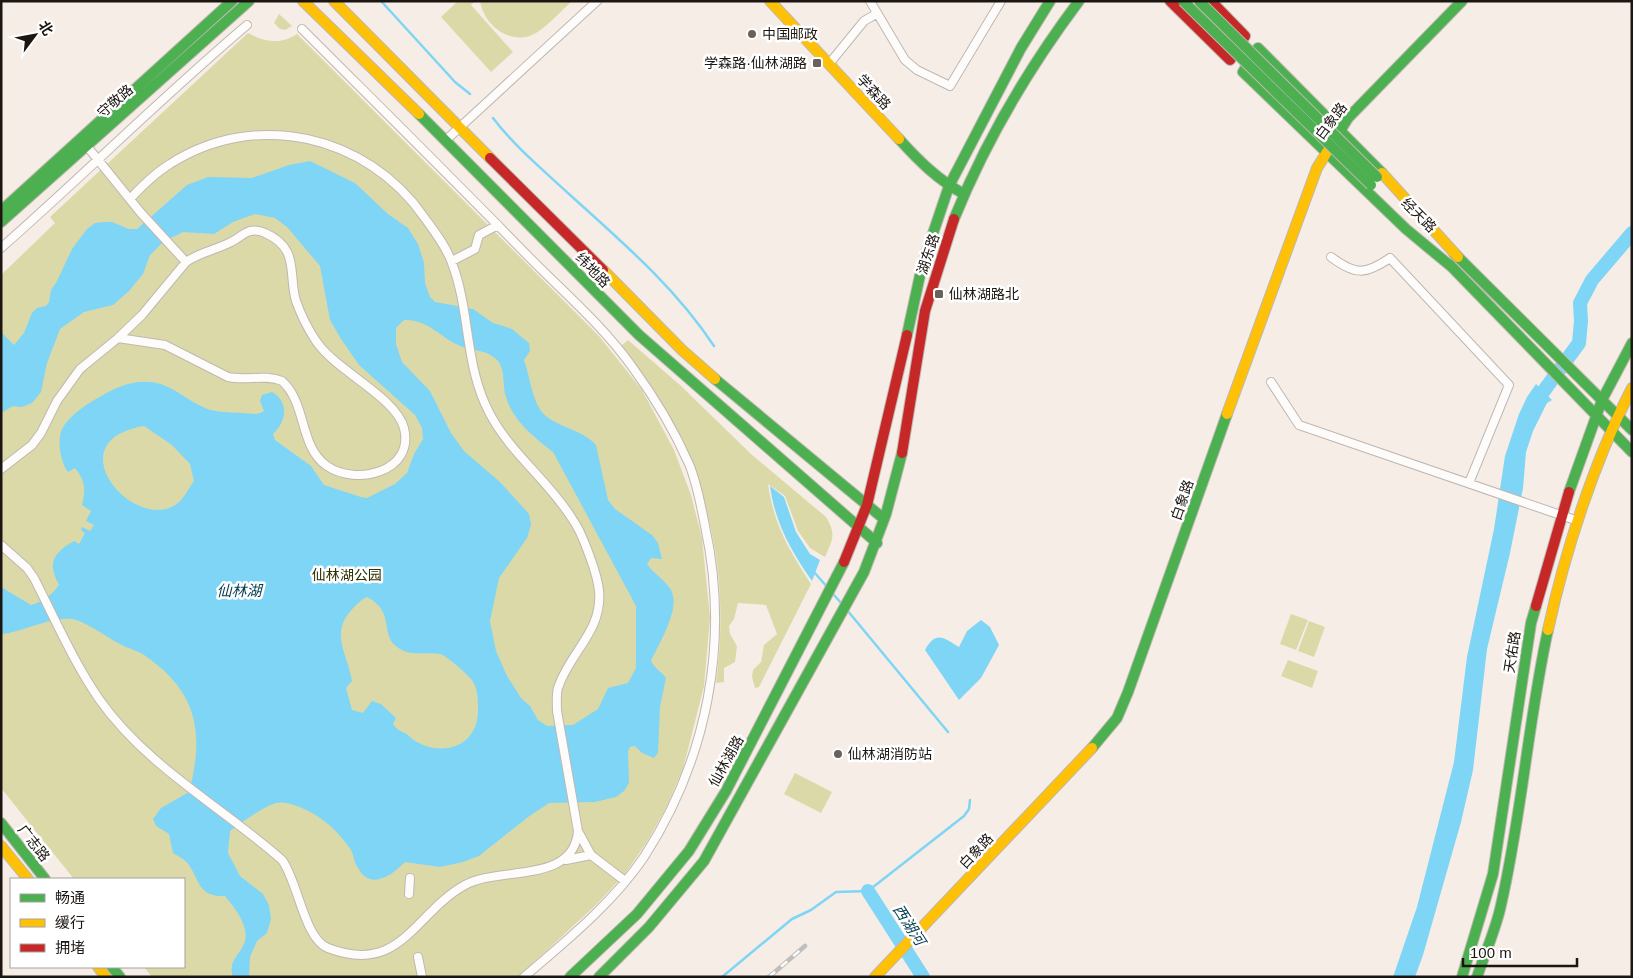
<svg xmlns="http://www.w3.org/2000/svg" width="1633" height="978" viewBox="0 0 1633 978" font-family="Arial,'Noto Sans SC',sans-serif">
<rect width="100%" height="100%" fill="#f6ede6"/>
<path fill="#dcd9a8" d="M458,1h17l-4,4 42,47 -22,20 -50,-55z
M480,1h92c-11,10 -23,24 -36,32 -24,14 -52,-7 -56,-32z
M279,14l13,12 -7,4 -5,-1 -6,-6z
M248,33c17,9 32,12 49,1l302,302 43,54 32,60 17,45 11,43 8,80 -6,68 -21,83 -17,39 -19,34 -22,32 -28,30 -79,73h-366l-8,-10h40v-88h-110l-73,-91v-513l54,-52 -5,-6z
M628,340l52,45 71,69 75,63c11,18 6,23 -1,40l-15,-9 -12,-17 -13,-35 -17,-12c6,41 21,66 43,100l-52,103 -4,1 -3,-11 1,-7 8,-8 3,-17 13,-11 -11,-29 -28,-2 -4,16 -5,7 1,8 7,12 -2,16 -11,6v14l-8,1c17,-128 -15,-235 -95,-337z
M1291,614l17,6 -12,30 -16,-6z
M1309,621l16,6 -11,30 -16,-6z
M1288,660l30,11 -6,17 -31,-12z
M795,773l37,19 -11,21 -37,-19z"/>
<path fill="#7ed5f5" fill-rule="evenodd" d="M310,161l45,22 33,31 20,14 10,16 6,19 1,20 5,14 5,5 38,7 20,14 19,6 17,14 1,8 -6,9c6,16 7,36 17,51 12,16 40,17 55,34l12,55 7,9 37,26 6,8 4,16 -11,-1 -4,6c7,10 18,16 24,26 10,19 -12,53 -20,71 4,8 10,10 15,17l-6,29 -2,46 -4,5 -12,-5 -7,-7 -5,1 -2,4 1,32 -5,8 -8,6 -21,5 -46,1 -21,14 -49,39 -16,6 -23,5 -35,-5c-13,13 -34,29 -47,6 -4,-5 -4,-12 -7,-18 -13,-19 -28,-33 -49,-42 -7,-3 -18,-7 -26,-5 -10,2 -37,21 -46,28l-2,22 12,23 23,18 6,11 2,14 -4,14 -10,8 -7,16 -1,20h-16c-6,-17 8,-22 12,-36 4,-16 -11,-34 -20,-45 -26,1 -25,-14 -36,-31 -3,-5 -11,-9 -16,-12l-4,-19 -13,-8 -3,-7 8,-11 28,-16c16,-60 8,-101 -45,-137 -7,-5 -16,-6 -24,-11 -12,-6 -35,-23 -48,-25 -21,-3 -49,13 -71,15v-47l30,18c11,-3 21,-10 28,-20 -12,-22 -6,-32 15,-44l5,3 6,-11 -4,-3 1,-3 8,4 4,-6 -8,-4 5,-10 -9,-6c4,-15 3,-25 -7,-37l-7,4c-8,-10 -11,-32 -6,-43 7,-13 22,-23 34,-30 17,-10 34,-19 54,-17 19,1 34,16 51,24 12,7 27,6 41,7 8,0 15,3 22,-2l-4,-10 2,-6 10,-3c17,10 15,29 1,42l2,6 36,26 13,19 37,12 6,1 28,-14 12,-11 7,-19 9,-15 -1,-11 -7,-13 -56,-50 -18,-26 -11,-19 -10,-54 -33,-39 -12,-9 -20,-4 -22,8 -19,12 -31,-2 -20,10 -13,13 -7,19 -14,17 -16,14 -29,7 -24,17 -13,34 -6,29 -9,11 -10,4 -9,-1 -12,7v-81l13,13 10,-12 8,-20 5,-5 9,-2 3,-4 2,-12 6,-9 15,-32 15,-20 8,-6 9,-1h8l17,7h8l50,-44 21,-8 44,1 37,-13zM404,320c23,-1 35,16 54,25 13,6 28,4 39,15 9,10 5,25 9,37 7,24 28,40 47,55l83,154v62l-8,15 -20,5 -10,21 -25,16 -26,1 -9,-6 -8,-14 -9,-8 -14,-22 -11,-25 -6,-30 9,-43 28,-40 4,-13 -2,-11 -29,-32 -36,-31 -13,-18 -21,-42 -28,-29 -6,-18v-16zM144,426l28,19 18,19 4,17c-5,7 -10,17 -16,22 -42,33 -125,-62 -34,-77zM367,597c28,14 13,37 29,49 14,12 28,5 44,8 6,1 28,21 32,26 6,9 6,19 6,29 1,35 -32,49 -61,33 -5,-2 -8,-7 -12,-9 -6,-3 -8,-3 -12,-9l3,-6 -15,-14 -9,-3 -9,12 -11,-3 -6,-22 6,-7c-4,-25 -21,-46 -3,-68 6,-7 10,-12 18,-16z
M1536,384l16,16 -5,3 -14,28 -7,21 -3,36 -13,65 -23,96 -14,121 -12,52 -38,133 -8,22h-22l24,-70 37,-145 13,-105 27,-128 11,-73 14,-42 8,-17z
M770,486l14,11 12,35 14,22 10,6 -8,21c-21,-30 -37,-58 -42,-95z
M981,620l9,7 9,18 -18,33 -22,22 -34,-50c11,-20 19,-12 34,-3l8,-16z"/>
<g fill="none" stroke-linecap="round" stroke-linejoin="round">
<path stroke="#7ed5f5" stroke-width="2.5" d="M381,1l74,81 15,12
M493,118c22,29 50,52 76,76 53,48 106,93 145,152
M814,572l14,16
M832,593l11,12
M847,610l101,122
M722,977l70,-58 19,-9 25,-18 32,-1 96,-75 5,-7 1,-9"/>
<path stroke="#7ed5f5" stroke-width="14" d="M1532,407l47,-64 2,-22 -1,-18 12,-23 40,-47
M868,891l55,86"/>
<defs>
<path id="street" d="M870,1l35,59 12,10 33,16 51,-85
M302,29c74,74 149,148 223,224 36,37 78,72 108,115 22,30 41,62 56,96 8,19 12,42 16,62 25,115 3,232 -61,331 -31,46 -78,84 -120,120
M829,64l35,-43 12,-7
M446,140l151,-139
M86,145l55,68 45,49
M1,248c83,-73 161,-151 246,-223
M1331,257c24,18 34,18 59,1l119,127 -40,98
M452,261l23,-12 4,-14 19,-10
M1271,382l28,43 279,96
M1,469l31,-24 9,-12 16,-32 23,-32 38,-31 24,-23 44,-53c14,-10 30,-12 45,-20 7,-3 12,-9 19,-11 5,-1 11,0 15,2 35,15 23,41 31,68 5,14 12,28 20,40 20,30 80,56 88,87 11,44 -48,58 -77,38 -28,-19 -20,-63 -45,-85 -17,-7 -36,0 -54,-4l-63,-32 -47,-7
M1,545l26,23 7,10c21,41 39,83 65,121 48,68 122,107 183,161 16,21 22,79 46,88 73,28 86,-35 137,-63 35,-19 109,-1 113,-54l-21,-120c0,-7 -1,-16 1,-23 11,-35 45,-57 41,-97 -1,-12 -5,-23 -9,-34 -5,-13 -9,-26 -17,-37 -23,-38 -62,-66 -83,-106 -26,-48 -19,-101 -38,-151 -6,-17 -18,-32 -28,-46 -57,-82 -168,-108 -254,-53 -15,9 -28,22 -40,35
M579,833l12,22 34,26
M566,860l25,-5
M409,894l1,-16
M418,957l4,20"/>
<path id="fast" d="M419,114l220,221 238,208
M1337,136l11,-18 114,-117
M899,139c20,22 39,41 65,55
M1382,173l-124,-125 -15,24 163,157 47,39
M1,211l231,-210
M954,219c32,-79 74,-150 125,-218
M1,222l248,-221
M1454,253l178,177
M1449,264l183,188
M907,335l15,-69 27,-80 72,-138 29,-47
M715,379l169,140
M1569,492l33,-92 30,-57
M1092,748l25,-30 11,-26 99,-278
M1,823l44,56
M112,967l8,10
M570,977l67,-63 52,-63 37,-60 118,-229
M599,977l50,-50 55,-66 160,-289 22,-58 16,-61
M1462,977l31,-103 38,-251 5,-17
M1477,977c8,-24 19,-48 24,-72 21,-91 27,-184 47,-275"/>
<path id="slow" d="M303,1l116,113
M334,1l156,157
M770,1l129,138
M1382,173l76,84
M603,270l79,80 33,29
M1227,414l90,-246 20,-32
M1548,630c17,-79 47,-171 84,-242
M1,846l27,33
M98,967l8,10
M875,977l217,-229"/>
<path id="jam" d="M1170,1l60,59 15,-24 -34,-35
M490,158l113,112
M902,453l23,-142 29,-92
M844,562l23,-57 40,-170
M1536,606l33,-114"/>
</defs>
<use href="#street" stroke="#beb8b2" stroke-width="10"/>
<use href="#fast" stroke="#beb8b2" stroke-width="12"/>
<use href="#slow" stroke="#beb8b2" stroke-width="12"/>
<use href="#jam" stroke="#beb8b2" stroke-width="12"/>
<use href="#street" stroke="#fefcfb" stroke-width="8"/>
<use href="#fast" stroke="#4caf50" stroke-width="10"/>
<use href="#slow" stroke="#ffc107" stroke-width="10"/>
<use href="#jam" stroke="#c62828" stroke-width="10"/>
<defs>
<path id="rail" d="M769,977l36,-31"/>
</defs>
<use href="#rail" stroke="#c0bebc" stroke-width="4.5"/>
<use href="#rail" stroke="#fff" stroke-width="2.5" stroke-dasharray="8" stroke-linecap="butt"/>
<defs>
<path id="fast-bridge" d="M1183,1l188,184
M1199,1l178,176"/>
</defs>
<use href="#fast-bridge" stroke="#beb8b2" stroke-width="12" stroke-linecap="butt"/>
<use href="#fast-bridge" stroke="#4caf50" stroke-width="10"/>
</g>
<g fill="#68615c" stroke="#fff" stroke-width="2">
<circle cx="752" cy="34" r="5"/>
<rect x="812" y="58" width="10" height="10" rx="2.5"/>
<rect x="934" y="289" width="10" height="10" rx="2.5"/>
<circle cx="838" cy="754" r="5"/>
</g>
<g text-anchor="middle" stroke-width="5" stroke-linejoin="round" paint-order="stroke">
<g font-size="14" fill="#1c1612" stroke="#fff" text-anchor="start">
<text x="762" y="39">中国邮政</text>
<text x="807" y="68" text-anchor="end">学森路·仙林湖路</text>
<text x="949" y="299">仙林湖路北</text>
<text x="848" y="759">仙林湖消防站</text>
</g>
<g font-size="14" fill="#1c1612" stroke="#fff">
<text transform="translate(874 92) rotate(47)" y="5">学森路</text>
<text transform="translate(115 101) rotate(-41)" y="5">守敬路</text>
<text transform="translate(1331 121) rotate(-53)" y="5">白象路</text>
<text transform="translate(1419 215) rotate(45)" y="5">经天路</text>
<text transform="translate(928 254) rotate(-72)" y="5">湖东路</text>
<text transform="translate(593 270) rotate(46)" y="5">纬地路</text>
<text transform="translate(1182 500) rotate(-71)" y="5">白象路</text>
<text transform="translate(1512 652) rotate(-81)" y="5">天佑路</text>
<text transform="translate(726 761) rotate(-61)" y="5">仙林湖路</text>
<text transform="translate(34 843) rotate(52)" y="5">广志路</text>
<text transform="translate(976 851) rotate(-47)" y="5">白象路</text>
</g>
<g font-size="14" fill="#2f2f01" stroke="#fff">
<text x="347" y="580">仙林湖公园</text>
</g>
<g font-size="15" font-style="italic" fill="#023d50" stroke="#fff">
<text x="239" y="596">仙林湖</text>
<text transform="translate(909 925) rotate(57)" y="5">西湖河</text>
</g>
</g>
<rect width="1633" height="978" fill="none" stroke="#1c1612" stroke-width="5"/>
<rect x="10" y="878" width="175" height="90" fill="#ffffff" stroke="#a4a2a0"/>
<rect x="20" y="894" width="25" height="8" fill="#4caf50" stroke="#a4a2a0"/>
<text x="55" y="903" font-size="15" fill="#1c1612">畅通</text>
<rect x="20" y="919" width="25" height="8" fill="#ffc107" stroke="#a4a2a0"/>
<text x="55" y="928" font-size="15" fill="#1c1612">缓行</text>
<rect x="20" y="944" width="25" height="8" fill="#c62828" stroke="#a4a2a0"/>
<text x="55" y="953" font-size="15" fill="#1c1612">拥堵</text>
<g transform="translate(35 35) rotate(58)" stroke="#ffffff" stroke-width="4" paint-order="stroke">
<path d="M0-4L9 19L0 12L-9 19Z" fill="#1c1612"/>
<text y="-8" font-size="14" font-weight="bold" text-anchor="middle" fill="#1c1612">北</text>
</g>
<path d="M1463 958v8h114v-8" fill="none" stroke="#1c1612" stroke-width="2.5"/>
<text x="1470" y="958" font-size="15" fill="#1c1612" stroke="#ffffff" stroke-width="4" paint-order="stroke">100 m</text>
</svg>
